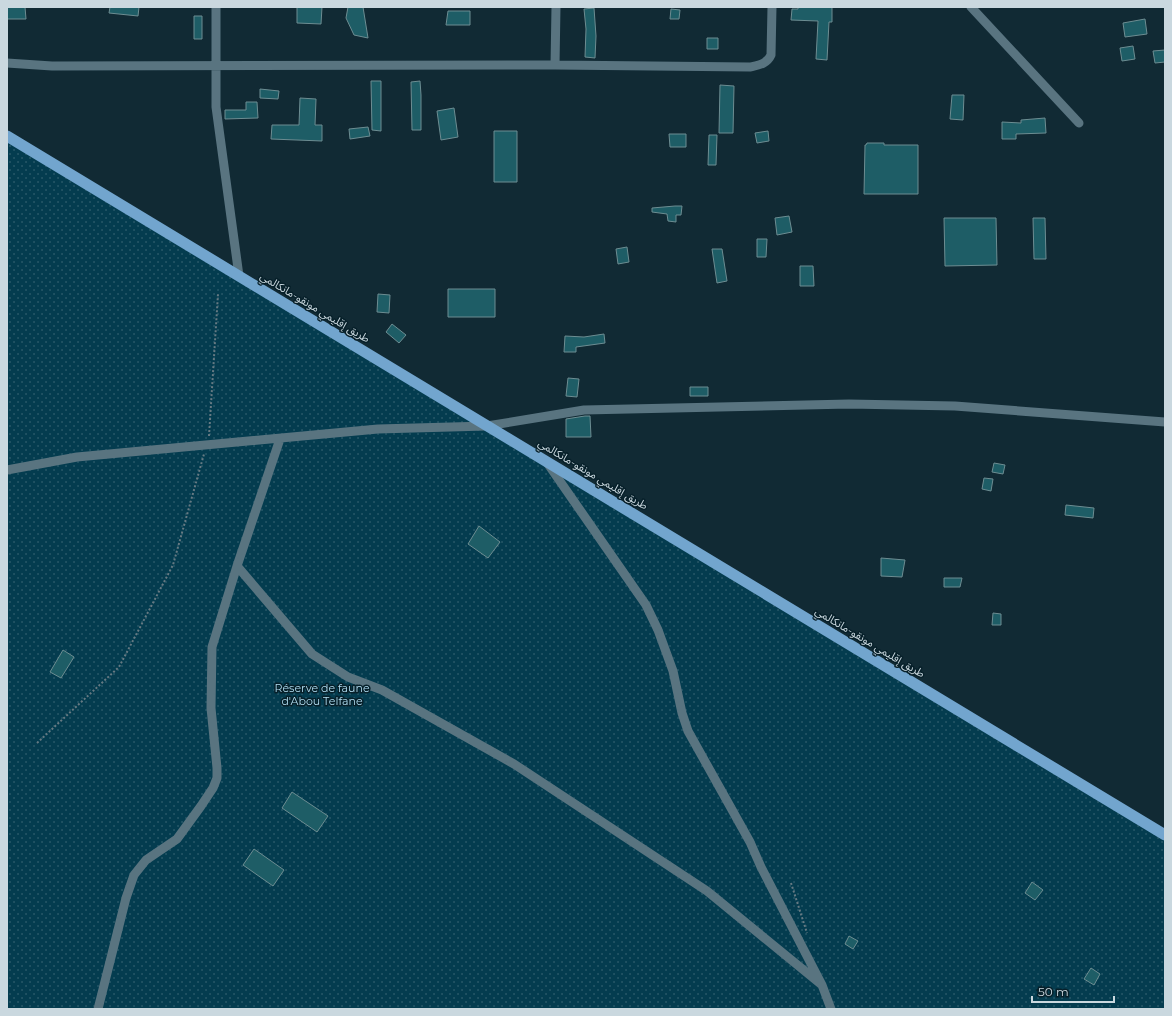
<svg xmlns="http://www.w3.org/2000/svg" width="1172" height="1016" viewBox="0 0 1172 1016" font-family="Montserrat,'Noto Sans Arabic',sans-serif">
<defs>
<pattern id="green-dots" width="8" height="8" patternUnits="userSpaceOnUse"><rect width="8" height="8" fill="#043c4f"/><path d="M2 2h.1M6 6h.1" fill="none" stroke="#275768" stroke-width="1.8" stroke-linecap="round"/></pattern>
</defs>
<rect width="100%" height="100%" fill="#112a34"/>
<path fill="url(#green-dots)" d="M7,136l1158,699v174h-1158z"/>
<path fill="#1e5d66" stroke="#6d8d92" d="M7,7h18l1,12h-19z
M110,7h29l-1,9 -29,-3z
M297,7h25l-1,17 -24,-1z
M348,7h15l5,31 -14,-3 -8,-17z
M798,7h34v15h-3l-2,38 -11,-1 2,-38 -27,-1 1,-11h6z
M594,8l2,28 -1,22 -10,-1 1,-28 -2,-20z
M671,9l9,1 -1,9h-9z
M448,11h22v14h-24z
M194,16h8v23h-8z
M1145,19l2,15 -22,3 -2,-14z
M707,38h11v11h-11z
M1133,46l2,13 -13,2 -2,-13z
M1165,50v12l-10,1 -2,-12z
M371,81h10v50l-9,-1z
M420,81l1,14v35h-9l-1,-48z
M720,85l14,1 -1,47h-14z
M260,89l19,2 -1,8 -18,-1z
M952,95h12l-1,25 -13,-1z
M300,98l16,1 -1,26h7v16l-51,-2 1,-14h27z
M246,102h11l1,16 -33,1v-9h21z
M454,108l4,29 -17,3 -4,-29z
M1045,118l1,15 -30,1v5h-14v-17l19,1v-3z
M368,127l2,9 -20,3 -1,-10z
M494,131h23v51h-23z
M768,131l1,10 -12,2 -2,-10z
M669,134h17v13h-16z
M709,135h8l-1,30h-8z
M867,143h17v2h34v49h-54l1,-49h1z
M675,206h7l-1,9h-5v7l-8,-1 -1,-7 -15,-2v-4z
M789,216l3,16 -15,3 -2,-17z
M944,218h52l1,47 -52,1z
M1033,218h12l1,41h-12z
M757,239h10l-1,18h-9z
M627,247l2,15 -11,2 -2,-15z
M712,249h10l5,32 -10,2z
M800,266h13l1,20h-14z
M448,289h47v28h-47z
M378,294l12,1 -1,18 -12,-1z
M392,324l14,11 -7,8 -13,-11z
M604,334l1,9 -29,4v5h-12l1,-16 19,1z
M568,378l11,1 -2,18 -11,-1z
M690,387h18v9h-18z
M585,416h5l1,21h-25v-18z
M994,463l11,2 -2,9 -11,-2z
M984,478l9,1 -2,12 -9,-2z
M1066,505l28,3 -1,10 -28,-3z
M479,526l21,16 -12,16 -20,-14z
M881,558l24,2 -3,17 -21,-1z
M944,578h18l-2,9h-16z
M993,613l8,1v11h-9z
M63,650l11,7 -13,21 -11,-6z
M292,792l36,24 -11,16 -35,-24z
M254,849l30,21 -11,16 -30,-21z
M1032,882l11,8 -8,10 -10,-7z
M849,936l9,5 -5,8 -8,-5z
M1091,968l9,6 -6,11 -10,-6z"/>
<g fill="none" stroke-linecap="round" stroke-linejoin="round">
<path stroke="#667a83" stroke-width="2" stroke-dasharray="2 2" stroke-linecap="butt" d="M209,436l9,-142
M37,743l82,-76 54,-102 31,-111
M791,883l16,50"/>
<path stroke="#597480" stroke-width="9" d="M216,7v100l23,169
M971,7l108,116
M7,63l45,3 503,-1 195,2c9,-2 17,-3 21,-12l1,-48
M555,65l1,-58
M548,464l98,141 12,25 15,41 9,42 6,18 62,111 11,25 61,118 9,24
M7,470l70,-13 301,-28 109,-3 97,-16 265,-6 106,2 210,16
M237,566l75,88 36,23 34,13 132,74 193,127 115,94
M98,1009l28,-111 8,-23 12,-15 31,-21 24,-33 12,-18 4,-10v-10l-6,-60 1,-61 25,-81 43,-127"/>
<path stroke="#72a5ce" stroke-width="11" d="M7,136l1158,699"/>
</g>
<g text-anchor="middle" stroke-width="3" stroke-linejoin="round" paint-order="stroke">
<g font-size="11" fill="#cad8df" stroke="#07202a">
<text transform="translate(315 307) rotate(31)" y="4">طريق إقليمي مونقو-مانكالمي</text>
<text transform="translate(593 474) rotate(31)" y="4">طريق إقليمي مونقو-مانكالمي</text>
<text transform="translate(870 642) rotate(31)" y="4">طريق إقليمي مونقو-مانكالمي</text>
</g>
<g font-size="11" fill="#b1def2" stroke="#07202a">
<text x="322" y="692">Réserve de faune<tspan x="322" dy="13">d'Abou Telfane</tspan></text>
</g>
</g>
<rect width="1172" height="1016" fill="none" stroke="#cad8df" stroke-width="16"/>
<path d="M1032 996v6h82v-6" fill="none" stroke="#cad8df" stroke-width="2"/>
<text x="1038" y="996" font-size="12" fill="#cad8df" stroke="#07202a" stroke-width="3" paint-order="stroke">50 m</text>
</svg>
